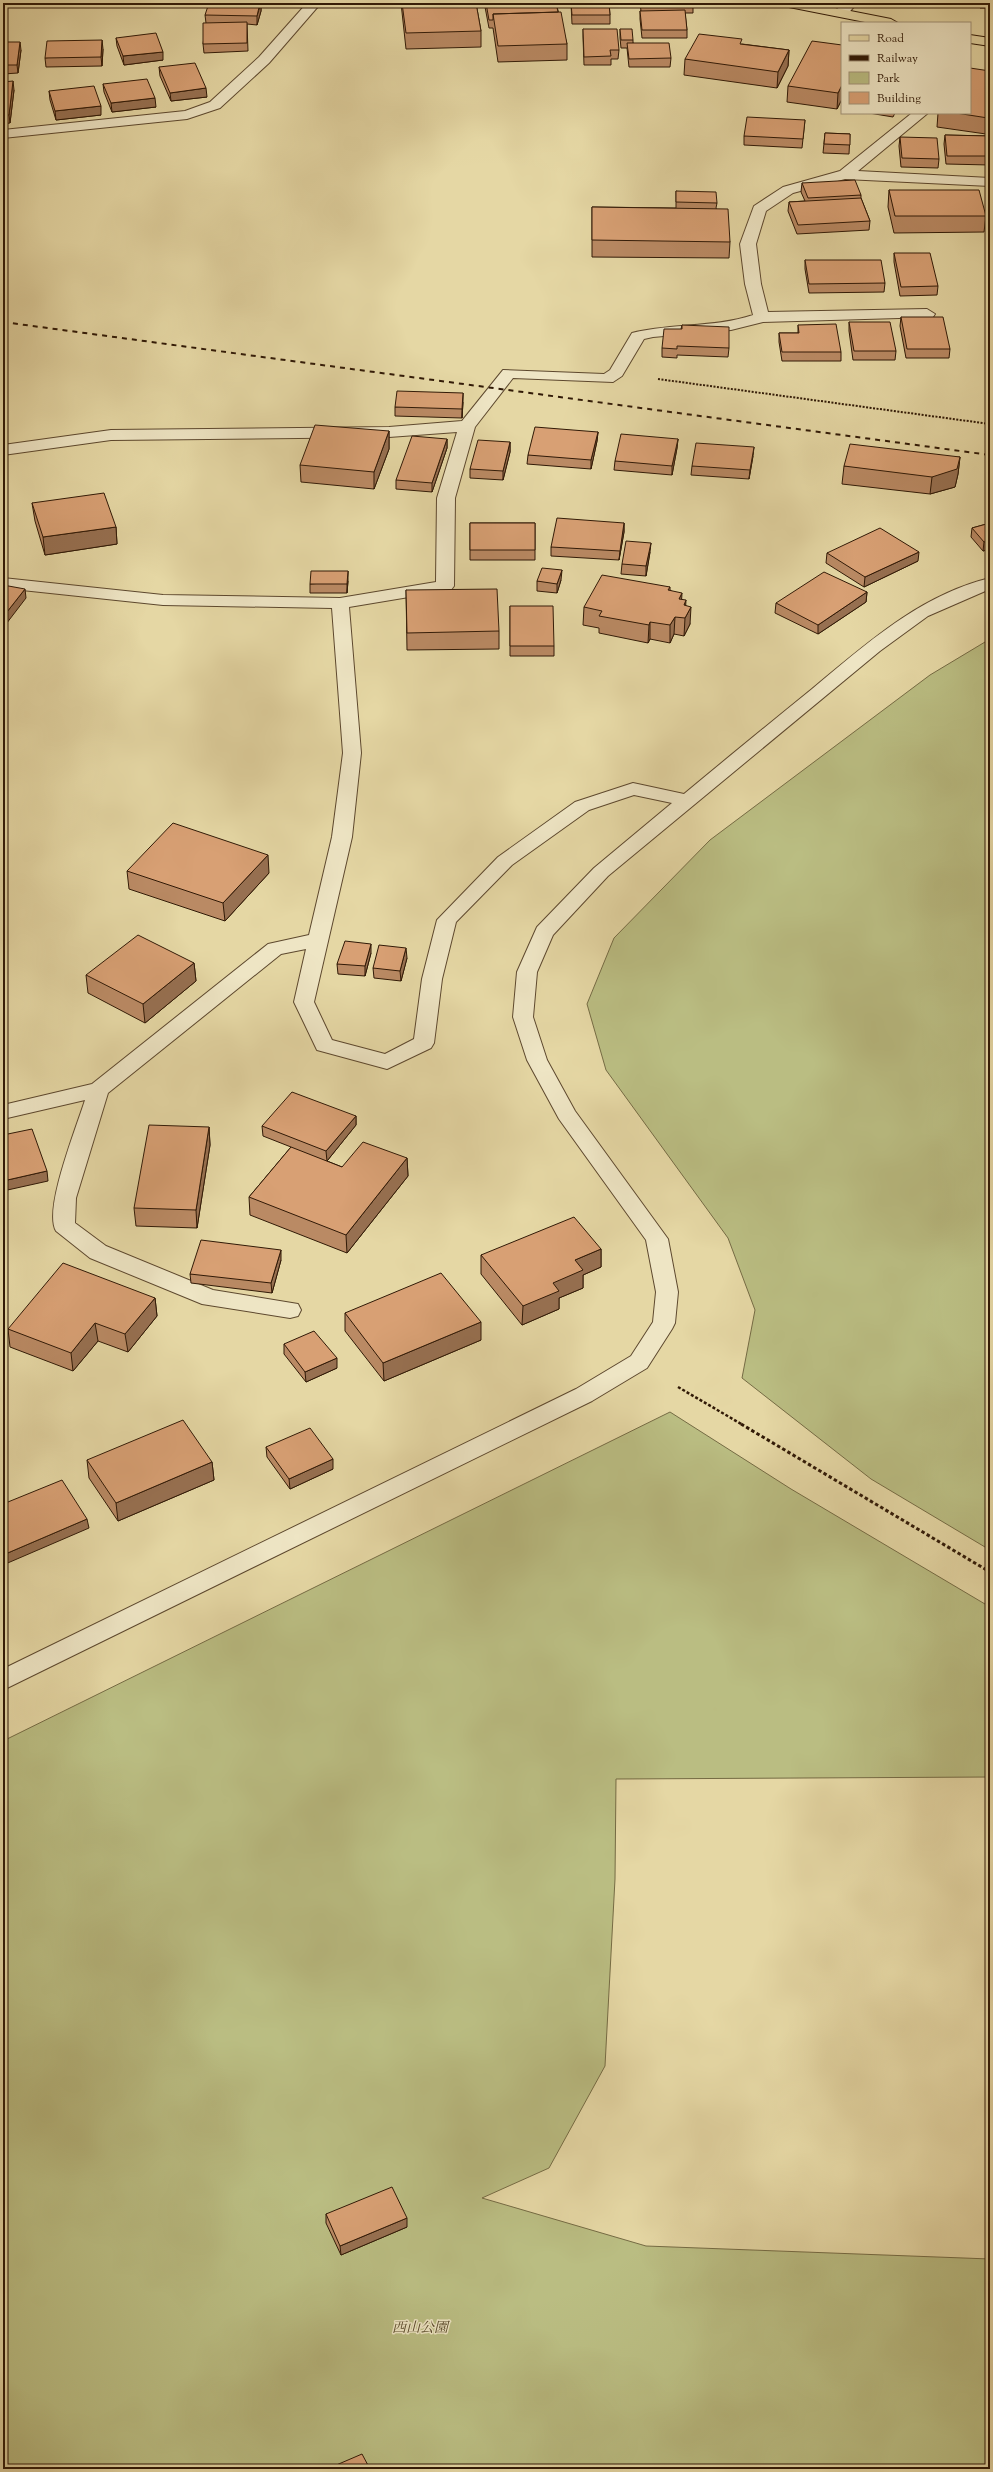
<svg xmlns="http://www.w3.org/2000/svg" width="993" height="2472" viewBox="0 0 993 2472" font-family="'Sorts Mill Goudy','Noto Serif JP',serif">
<rect width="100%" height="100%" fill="#e5d7a4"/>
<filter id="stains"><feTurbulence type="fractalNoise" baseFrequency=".005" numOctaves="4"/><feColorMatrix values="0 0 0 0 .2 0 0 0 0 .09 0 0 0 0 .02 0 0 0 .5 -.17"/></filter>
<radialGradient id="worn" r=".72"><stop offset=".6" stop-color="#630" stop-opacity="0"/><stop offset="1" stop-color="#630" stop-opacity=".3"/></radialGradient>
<path fill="#babd82" stroke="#756b44" d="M990,639v365l-4,7 4,14v525l-119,-71 -129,-101 13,-68 -27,-72 -122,-168 -19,-66 27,-66 96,-98 220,-165z
M670,1412l121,77 199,118v170l-374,2 -1,100 -10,187 -56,102 -67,30 164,48 344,13v210h-987v-728z"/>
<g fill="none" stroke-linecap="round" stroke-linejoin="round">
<defs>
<path id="minor" d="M307,3h14l-52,60 -49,45 -33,11 -184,19v-8l182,-19 25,-9 49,-45z
M842,3h15l-11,13h-10l-2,-3z
M912,113h16l-70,58 132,7v8l-145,-7 -52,14 -27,18 -10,33 5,40 7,28 159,-3 8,5 -2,3 -170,5 -32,8 -78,7 -9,2 -22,37 -9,6 -100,-4 -38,49 -20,71 -1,88 -3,4 -102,17 12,146 -9,84 -38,165 18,38 53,14 29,-15 8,-60 15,-59 61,-63 77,-55 58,-19 51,11c42,-35 85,-70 128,-105 54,-45 108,-94 178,-111v11l-62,27 -48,35 -272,225 -55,59 -16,37 -4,45 14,43 28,51 93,128 10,53 -3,31 -3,6 -25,39 -55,33 -589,289v-21l573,-280 55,-33 22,-34 3,-30 -10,-52 -87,-121 -32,-59 -14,-43 4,-45 20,-45 57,-59 78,-65 -38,-8 -45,15 -77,55 -56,57 -14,57 -8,64 -3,5 -44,21 -70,-19 -23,-48 12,-53 -25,5 -173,139 -32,105 -1,25 31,23 107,44 85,14 3,6 -3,6 -8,2 -88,-14 -112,-46 -34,-27c-13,-21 21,-105 29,-131l-82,19v-14l89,-21 176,-140 41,-9 23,-98 11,-84 -11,-145 -169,-3 -160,-17v-10l160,17 177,3 96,-16 1,-84 20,-66 -68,5 -278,3 -108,15v-10l108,-15 278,-3 73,-6 41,-51 101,4 6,-4 22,-37c40,-10 82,-5 121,-18l-8,-31 -5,-40 14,-38 29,-19 57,-16z"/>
<path id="major" d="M782,3h28l81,16 7,4h-28l-81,-16z
M970,35l20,3v8l-20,-3z"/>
</defs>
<use href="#minor" stroke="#5d482e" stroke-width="2"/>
<use href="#major" stroke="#301906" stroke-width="2"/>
<path stroke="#301906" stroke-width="2" stroke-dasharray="2 1.5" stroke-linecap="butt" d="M658,379l332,45"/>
<path stroke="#301906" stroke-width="2.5" stroke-dasharray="3 2" stroke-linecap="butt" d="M678,1387l65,38"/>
<path stroke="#301906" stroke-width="3" stroke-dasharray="3.5 2.5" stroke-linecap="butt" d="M741,1424l249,148"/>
<use href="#minor" fill="#eee5c4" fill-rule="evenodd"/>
<use href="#major" fill="#e5d7a4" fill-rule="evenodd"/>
<path stroke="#301906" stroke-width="2" stroke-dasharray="5 5" stroke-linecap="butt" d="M3,322l987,133"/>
</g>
<path fill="#ba8a64" stroke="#301906" d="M261,3v8l-4,14 -10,-1 1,27 -44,2 -1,-9 3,-21 -1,-8z
M266,3h31l-3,4z
M401,3h75l5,28v16l-75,2z
M485,3h71l11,41v16l-69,2 -5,-34h-4l-4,-21z
M571,3h38l1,12v9h-38z
M640,3h53v10h-8l2,17v8h-45l-2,-19v-8h1z
M900,3h70v2l-70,-1z
M979,3h11v5h-10z
M583,29l36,21 -1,9h-7v6h-27l-1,-28z
M620,29l13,11v3l38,15 -1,9h-41l-2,-19h-6l-1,-10z
M116,38l47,22 -39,5 -7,-19z
M3,42l18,8 -3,23 -15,1z
M742,44l47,6 -1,16 -11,22 -93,-13 1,-16z
M842,45v54l-5,10 -50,-7 1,-16z
M103,49l-1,17 -56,1 -1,-9z
M159,67l48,30 -36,4 -11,-25z
M990,71v54l-4,9 -49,-7 1,-14h32z
M3,82l11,8 -4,33 -7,1z
M103,84l53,23 -44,5 -8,-20z
M49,91l52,24 -45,5 -6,-20z
M869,113h26l-2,4z
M805,120l-3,28 -58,-3v-9z
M825,133l25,1 -1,20 -26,-1z
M945,135l45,1v29l-44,-1 -2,-20z
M900,137l39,22 -1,9 -37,-1 -2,-21z
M802,183l59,12v3l9,23 -1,9 -72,4 -9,-23 1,-9 16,-1 -4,-9z
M889,190l97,26 -2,16 -90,1 -6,-26z
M676,191l41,12 -1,5 14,34 -1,16 -137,-1v-50l84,1z
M894,253l44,33 -1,9 -37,1 -6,-34z
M805,260l80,23 -1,9 -75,1 -4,-24z
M901,317l49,32 -1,9h-43l-6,-32z
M849,322l47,29 -1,9h-42l-4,-29z
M682,325l47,23 -1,9 -51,-2v3l-15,-1v-9l19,-19z
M798,325l43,27v9h-59l-3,-19v-9h19z
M463,402l-1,16 -67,-2v-9z
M389,431v18l-15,40 -73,-7 -1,-17z
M598,432l-1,9 -6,28 -64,-5 1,-9z
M447,439v9l-15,44 -36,-3v-9z
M678,439l-1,9 -5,27 -58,-5 1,-9z
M510,442v10l-7,28 -33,-2v-9z
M753,456l-4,23 -58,-4 1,-9z
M960,457l-2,17 -3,13 -25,7 -88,-10 2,-18z
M32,503l84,24 1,17 -72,11 -10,-34z
M470,523h65v37h-65z
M624,523v9l-5,28 -68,-4v-9z
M990,523v26l-7,2 -12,-14 1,-9z
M650,552l-4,24 -25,-2 1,-10z
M827,553l91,8 -54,26 -38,-24z
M561,580l-4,13 -20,-2v-10z
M348,581l-1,12h-37v-9z
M670,587v3l12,9 4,7 4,18 -6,12 -10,-2 -4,9 -20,-4 -2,4 -49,-10v-5l-16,-3 1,-18z
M406,590l93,41v18l-92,1z
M867,592l-1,10 -48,32 -43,-21 1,-10z
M510,606l44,40v10h-44z
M127,871l142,2 -44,48 -96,-32z
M371,953l-6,23 -27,-2 -1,-10z
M407,958l-6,23 -27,-3 -1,-10z
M194,963l2,18 -51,42 -57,-30 -2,-18z
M356,1116v9l-29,36 15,6 65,-9 1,18 -61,77 -97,-38 -1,-18 42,-50 -28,-11 -1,-10z
M209,1127l1,18 -13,83 -61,-2 -2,-18z
M601,1249v18l-18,8v13l-24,10v11l-37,16 -41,-51v-19z
M281,1260l-9,33 -81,-10 -1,-9z
M155,1298l2,18 -29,36 -30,-11 -25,30 -63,-24 -2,-18z
M345,1313l136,27 -97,41 -39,-50z
M284,1344l53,24 -31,14 -22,-28z
M266,1447l67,22 -43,20 -23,-32z
M87,1460l125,2 2,18 -96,41 -29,-43z
M326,2214l81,13 -66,28 -15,-32z"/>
<path fill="#977051" stroke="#301906" d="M261,3v8l-4,14v-9z
M102,40l1,9 -1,17 -1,-9z
M20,42l1,8 -3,23 -1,-8z
M789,50l-1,16 -11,22 1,-16z
M163,52v8l-39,5 -1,-9z
M13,81l1,9 -4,33 -1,-8z
M842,85v14l-5,10 1,-16z
M206,88l1,9 -36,4 -1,-8z
M155,98l1,9 -44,5 -1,-9z
M101,106v9l-45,5 -1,-9z
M990,113v12l-4,9 2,-16z
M463,393v9l-1,16v-9z
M389,431v18l-15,40v-17z
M598,432l-1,9 -6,28v-9z
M447,439v9l-15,44v-9z
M678,439l-1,9 -5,27v-9z
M510,442v10l-7,28v-9z
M754,447l-1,9 -4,23 1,-9z
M960,457l-2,17 -3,13 -25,7 2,-17z
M624,523v9l-5,28 1,-9z
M116,527l1,17 -72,11 -2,-18z
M990,540v9l-7,2 1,-9z
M651,543l-1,9 -4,24v-10z
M919,552l-1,9 -54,26 1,-10z
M562,570l-1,10 -4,13v-9z
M348,571v10l-1,12v-9z
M25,589l1,9 -23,30v-11z
M867,592l-1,10 -48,32v-9z
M682,593l-1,17 -2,-11z
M686,600l-1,18 6,-11 -1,17 -6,12 1,-18 -1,-13z
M675,617l-1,17 -4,9v-18z
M650,622v17l-2,4 1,-18z
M268,855l1,18 -44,48 -2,-18z
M371,944v9l-6,23v-10z
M406,948l1,10 -6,23 -1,-10z
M194,963l2,18 -51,42 -2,-19z
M356,1116v9l-29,36 -1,-10z
M209,1127l1,18 -13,83 -1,-18z
M407,1158l1,18 -61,77 -1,-18z
M47,1171l1,10 -45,10v-10z
M601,1249v18l-18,8v13l-24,10v11l-37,16 1,-19 52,-46z
M281,1250v10l-9,33 -1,-10z
M155,1298l2,18 -29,36 -3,-18z
M481,1322v18l-97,41 -1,-18z
M95,1323l3,18 -25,30 -2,-18z
M337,1358v10l-31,14 -1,-10z
M333,1459v10l-43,20 -1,-10z
M212,1462l2,18 -96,41 -2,-18z
M87,1519l2,9 -86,37v-10z
M407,2218v9l-66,28 -1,-9z"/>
<path fill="#d8a074" stroke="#301906" d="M209,3h51l-3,13 -52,-1z
M402,3h74l5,28 -75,2z
M486,3h70l2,9 -65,2v6h-4z
M571,3h38l1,12h-38z
M641,3h52v1l-52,1z
M685,10l2,20h-45l-2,-19z
M561,12l6,32 -69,2 -5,-32z
M247,22v21l-44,1v-21z
M583,29h34l2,21h-9l1,6 -27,1z
M620,29h12l1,11h-12z
M156,33l7,19 -40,4 -7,-18z
M699,34l43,5 -2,5 49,6 -11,22 -93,-13z
M102,40l-1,17 -56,1 2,-17z
M812,41l30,4v40l-4,8 -50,-7z
M3,42h17l-3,23h-14z
M627,43h42l2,15 -42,1z
M195,63l11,25 -36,5 -11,-26z
M970,68l20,3v42l-2,5 -32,-5h14z
M147,79l8,19 -44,5 -8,-19z
M13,81l-4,34h-6v-33z
M94,86l7,20 -46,5 -6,-20z
M747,117l58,3 -2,19 -59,-3z
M825,133l25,1v11l-26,-1z
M945,135l45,1v20h-43z
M900,137l37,1 2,21 -37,-1z
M855,180l6,15 -53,3 -6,-15z
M889,190h90l7,26h-91z
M676,191l40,1 1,11 -41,-1z
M861,198l9,23 -72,4 -9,-23z
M592,207l136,2 2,33 -138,-2z
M894,253h36l8,33 -37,1z
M805,260h76l4,23 -76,1z
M901,317h42l7,32h-43z
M849,322h41l6,29h-42z
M836,324l5,28h-59l-3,-19h20l-1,-8z
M682,325l47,2v21l-52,-2v3l-15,-1 2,-19h18z
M397,391l66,2 -1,16 -67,-2z
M315,425l74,6 -15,41 -74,-7z
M535,427l63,5 -7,28 -63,-5z
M621,434l57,5 -6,27 -57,-5z
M412,436l35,3 -15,44 -36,-3z
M478,440l32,2 -7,29 -33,-2z
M696,443l58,4 -4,23 -58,-4z
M850,444l110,13 -3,12 -25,8 -88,-11z
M104,493l12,34 -73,10 -11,-34z
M557,518l67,5 -4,28 -69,-4z
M470,523h65v27h-65z
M990,523v17l-6,2 -12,-14z
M880,528l39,24 -54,25 -38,-24z
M626,541l25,2 -5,23 -24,-2z
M542,568l20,2 -5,14 -20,-3z
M311,571h37l-1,13h-37z
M824,572l43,20 -49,33 -42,-22z
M602,575l68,12 -2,3 14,3 -3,6 7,1 -2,5 7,2 -6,11 -10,-1 -5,8 -20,-3 -1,3 -50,-9 3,-5 -18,-4z
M3,585l22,4 -22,28z
M497,589l2,42 -92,2 -1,-43z
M510,606h43l1,40h-44z
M173,823l95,32 -45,48 -96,-32z
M138,935l56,28 -51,41 -57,-29z
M345,941l26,3 -6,22 -28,-2z
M379,945l27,3 -6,23 -27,-3z
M292,1092l64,24 -30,35 -64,-25z
M149,1125l60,2 -13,83 -62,-2z
M32,1129l15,42 -44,10v-46z
M363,1142l44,16 -61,77 -97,-38 42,-50 51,20z
M574,1217l27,32 -26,11 8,10 -30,13 6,8 -36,15 -42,-51z
M201,1240l80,10 -10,33 -81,-9z
M63,1263l92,35 -30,36 -30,-11 -24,30 -63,-24z
M441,1273l40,49 -98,41 -38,-50z
M314,1331l23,27 -32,14 -21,-28z
M183,1420l29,42 -96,41 -29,-43z
M310,1428l23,31 -44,20 -23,-32z
M62,1480l25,39 -84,36v-51z
M392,2187l15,31 -67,28 -14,-32z
M362,2454l8,15h-43z"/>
<g text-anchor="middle" stroke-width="3" stroke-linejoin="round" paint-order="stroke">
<g font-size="14" font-style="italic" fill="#594a2b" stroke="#eee5c4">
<text x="420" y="2332">西山公園</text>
</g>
</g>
<rect width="993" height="2472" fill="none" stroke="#e5d7a4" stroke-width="16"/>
<rect x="4" y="4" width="985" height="2464" fill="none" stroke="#301906" stroke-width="2"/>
<rect x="8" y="8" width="977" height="2456" fill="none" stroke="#301906"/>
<rect x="841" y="22" width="130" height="92" fill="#eee5c4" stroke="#a29378"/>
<rect x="849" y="35" width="20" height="6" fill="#e5d7a4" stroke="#a29378"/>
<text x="877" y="42" font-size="12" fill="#301906">Road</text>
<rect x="849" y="55" width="20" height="6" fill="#301906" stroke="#a29378"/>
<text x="877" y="62" font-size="12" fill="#301906">Railway</text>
<rect x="849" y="72" width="20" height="12" fill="#babd82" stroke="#a29378"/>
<text x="877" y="82" font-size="12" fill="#301906">Park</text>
<rect x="849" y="92" width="20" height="12" fill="#d8a074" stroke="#a29378"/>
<text x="877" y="102" font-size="12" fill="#301906">Building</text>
<rect width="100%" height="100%" filter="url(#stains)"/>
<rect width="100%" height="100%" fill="url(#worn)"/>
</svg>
